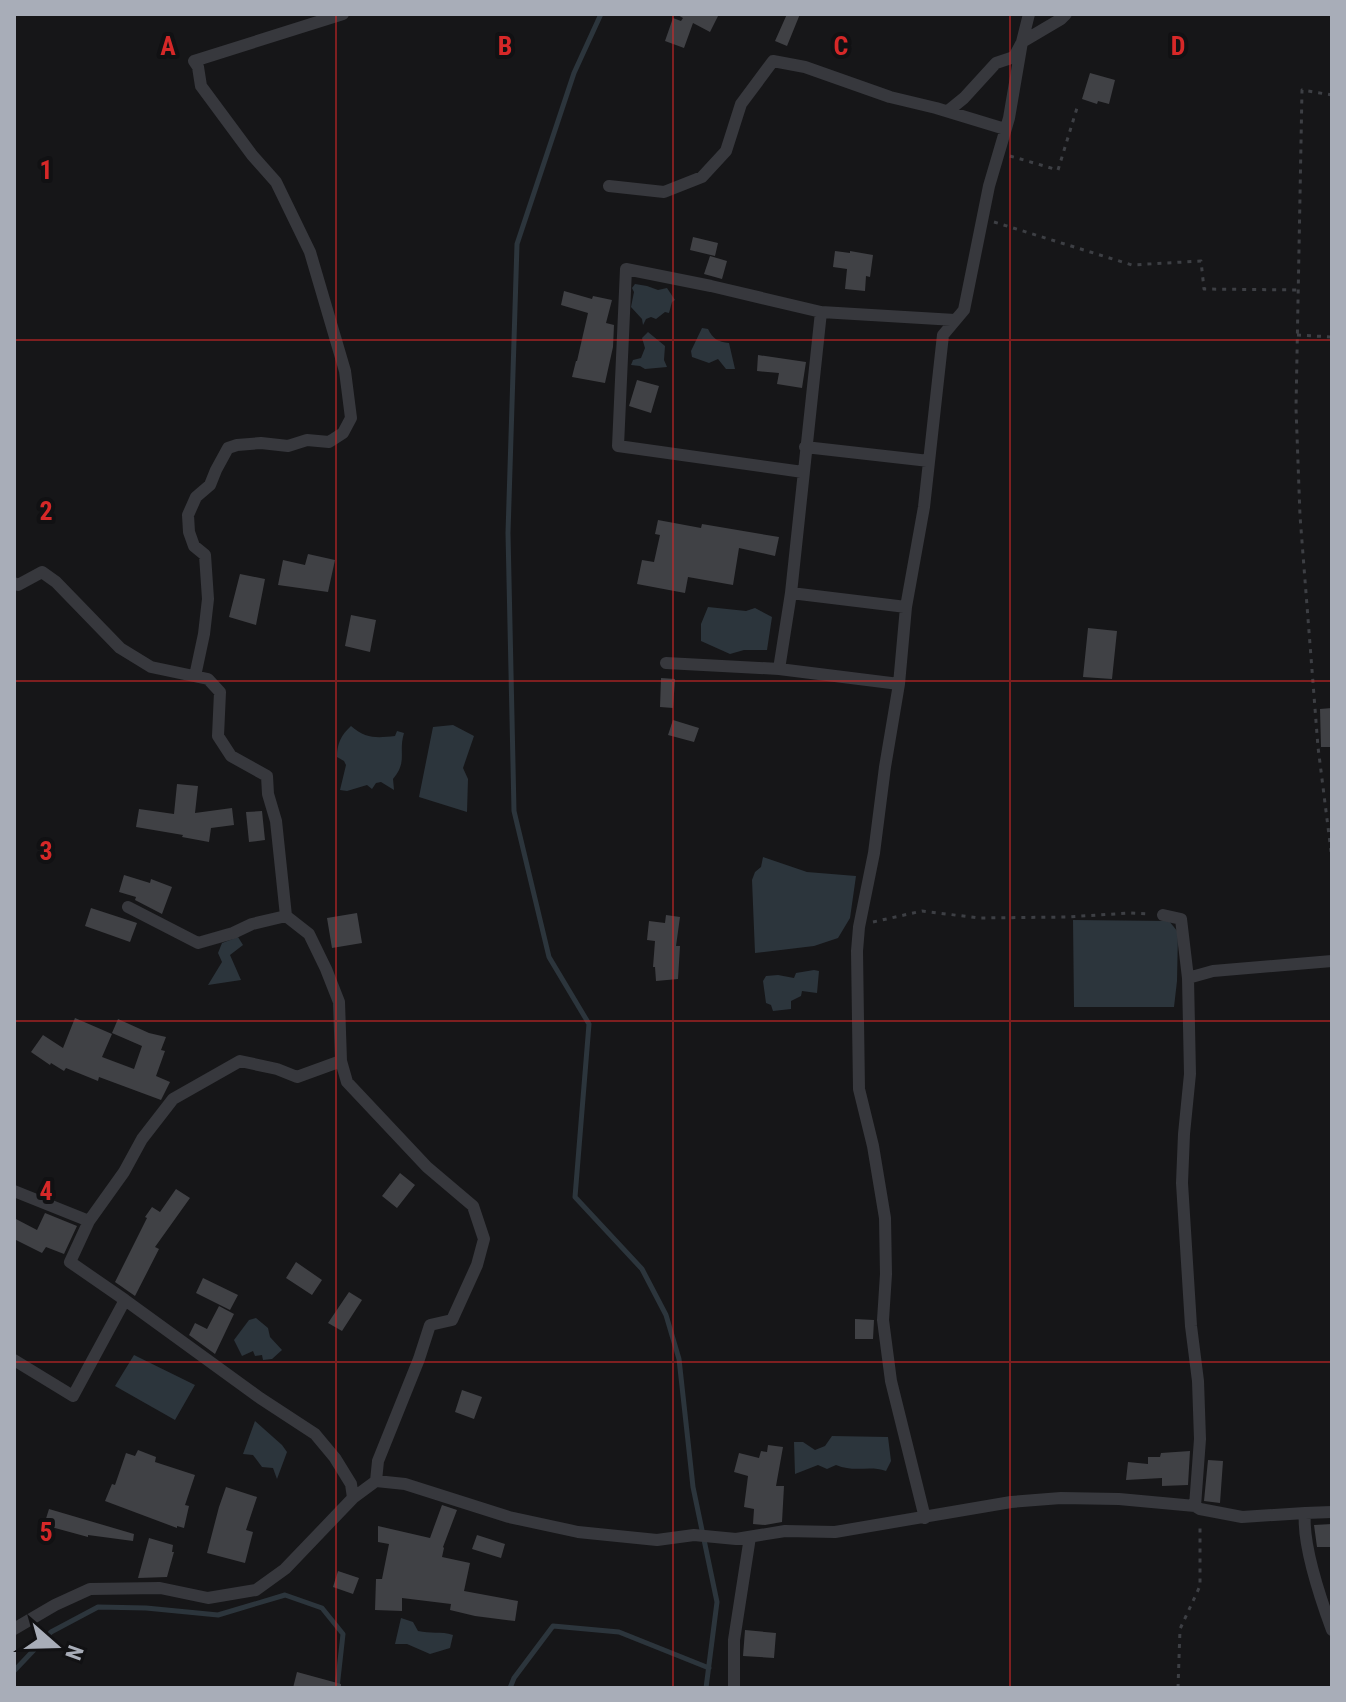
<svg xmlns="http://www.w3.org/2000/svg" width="1346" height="1702" viewBox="0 0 1346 1702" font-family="'Roboto Condensed',sans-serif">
<rect width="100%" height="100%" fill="#161618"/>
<path fill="#2c353c" d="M635,284l12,2 11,4 9,-2 8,12 -3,2 -3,11 -4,-1 -9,7 -5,-2 -5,2 -3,6 -1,-6 -11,-12 3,-15 -2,-4z
M702,328l6,1c5,10 10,13 21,14l6,26h-9l-8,-10 -9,4 -17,-6 -1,-6z
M648,332l17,14 -1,14 3,7 -22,2 -5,-3 -9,-1 2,-5 8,-2 4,-10 -3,-10z
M708,607l38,4 9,-3 17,9 -5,33h-23l-14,4 -29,-13v-17z
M453,725l21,11 -11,32 5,11 -1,33 -48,-15 14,-70z
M351,726c15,13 26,12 44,10l2,-5 7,2c-6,20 4,28 -11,46l1,11 -13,-8 -5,1 -4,6 -5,-4 -20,6 -7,-1 6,-25 -2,-4 -7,-4c0,-13 4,-22 14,-31z
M763,857l44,15 49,4 -6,42 -12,20 -24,8 -59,7 -3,-73 3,-8 6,-5z
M1073,920l96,1 9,11 -1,49 -3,26h-100z
M238,937l5,8 -13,10 11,25 -33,5 14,-23 -4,-9 4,-10z
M814,970l5,1 -2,22 -15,-2 -1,5 -10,5v8l-18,2 -2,-6 -5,-2 -3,-22 3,-5 12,-1 16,3 2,-5z
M256,1318l12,10 2,9 12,13 -10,9 -9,1 -1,-5 -7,1 -2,-5 -11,5 -8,-16 15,-20z
M134,1355l61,30 -20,35 -60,-34z
M255,1421l27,24 5,7 -10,27 -4,-11 -11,-1 -9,-12 -10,-1z
M832,1436l56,1 3,24 -5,10c-17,-6 -31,2 -50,-6l-9,4 -9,-4 -23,9 -1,-32h9l12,8 10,-4z
M401,1618l12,4 5,9c12,3 23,0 35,4l-3,13 -20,6 -23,-10h-12z"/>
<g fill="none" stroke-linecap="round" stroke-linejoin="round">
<path stroke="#2c353c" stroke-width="5" d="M601,14l-27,59 -57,171 -9,289 6,278 35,146 40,67 -14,173 67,72 24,46 13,44 14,128 24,115 -11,86
M14,1671l37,-39 47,-25 48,1 72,7 67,-20 37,13 21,26 -6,54
M510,1688l4,-10 39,-52 66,6 90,36"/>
</g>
<path fill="#404145" d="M676,14h43l-9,18 -17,-9 -9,25 -19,-7 8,-23 8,3 2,-3z
M787,14h13l-13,32 -12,-5z
M1090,73l25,7 -6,24 -11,-3 -1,3 -15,-5z
M693,237l25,6 -3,13 -25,-6z
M835,251l15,2v-2l23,4 -3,22 -4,-1 -1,15 -20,-2 2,-20 -14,-2z
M710,256l17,5 -5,18 -18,-5z
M564,291l28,8 1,-3 19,4 -6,23 8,2 -1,22 -8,36 -33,-6 4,-16h1l11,-48 -27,-8z
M758,355l48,7 -4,26 -25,-4 2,-11 -22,-2z
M637,380l22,6 -8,27 -22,-7z
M658,520l43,8 1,-4 77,13 -4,19 -36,-8 -6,37 -45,-8 -3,16 -48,-9 5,-24 12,2 6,-27 -5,-1z
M308,554l27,6 -7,32 -50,-7 5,-25 22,5z
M240,574l25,5 -9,46 -27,-8z
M351,615l25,5 -6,32 -25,-6z
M1088,628l29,3 -5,48 -29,-2z
M661,678l14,1 -2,29 -13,-1z
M1332,708v39h-11l-1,-38z
M673,720l26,8 -5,14 -26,-7z
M177,784l21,2 -3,27 37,-5 2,17 -23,3 -2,14 -27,-5 1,-2 -47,-8 3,-18 35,5z
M262,811l3,29 -16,2 -3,-30z
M124,875l26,8 1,-4 21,8 -10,27 -27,-14 1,-3 -17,-5z
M91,908l46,15 -7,19 -45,-16z
M357,913l5,30 -30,5 -5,-30z
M666,915l14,2 -4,29h4l-2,33 -22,2 -1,-14h-2l2,-26 -8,-1 2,-19 16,2z
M75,1018l37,16 -10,23 32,12 8,-23 -30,-13 6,-14 31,14 17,4 -5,13 4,1 -9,25 14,6 -9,18 -62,-23 -1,4 -32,-13 -2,3 -13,-8 -1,2 -19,-13 12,-17 20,13z
M400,1173l15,12 -18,23 -15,-12z
M176,1189l14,9 -35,49 4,2 -24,47 -20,-14 32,-64 -2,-1 7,-10 8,5z
M45,1213l32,13 -13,28 -18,-7 -4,6 -28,-14v-21l23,12z
M296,1262l26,18 -10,15 -26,-17z
M203,1278l35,17 -8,15 -34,-17z
M349,1292l13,8 -20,31 -14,-8z
M219,1306l15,8 -19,40 -26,-19 6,-12 12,6z
M855,1319l19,1 -1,19h-18z
M462,1390l20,7 -8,22 -19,-7z
M768,1445l15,2 -7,39h8l-2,36 -17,3 -12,-1 1,-15 -10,-2 4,-31 -14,-4 5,-19 20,5 2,-7 6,1z
M138,1450l18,7 -1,5 40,13 -10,30 4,1 -5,22 -7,-2v2l-72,-27 7,-17 3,1 11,-32 9,3z
M1190,1451l-2,34 -26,1v-8l-36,2 2,-18 20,2v-7h12l1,-4z
M1208,1460l15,1 -3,42 -16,-2z
M226,1487l31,10 -11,33 7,2 -8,31 -38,-10 12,-46z
M442,1505l15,5 -14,37 1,1 -2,9 28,6 -6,28 54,10 -3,20 -40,-5 -25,-6 1,-6 -49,-6v13l-27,-1 1,-31h6l7,-35 -11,-2v-16l52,12z
M49,1509l85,25 -1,7 -45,-6v2l-44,-12z
M1332,1524v23h-15l-3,-22z
M477,1535l28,9 -4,14 -29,-9z
M149,1538l24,7 -1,7h2l-7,25 -29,1z
M338,1571l21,7 -6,16 -20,-7z
M745,1630l31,3 -2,25 -31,-2z
M297,1672l44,12v4h-48z"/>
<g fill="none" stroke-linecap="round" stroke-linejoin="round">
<path stroke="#3d3f44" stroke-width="3" stroke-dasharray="4 6" stroke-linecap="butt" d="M1332,95l-30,-5 -6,318 4,108 18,231 14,112
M1010,156l48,14 19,-62
M994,222l138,43 69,-4 3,28 94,1
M1297,335l35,2
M873,922l49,-11 57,7 88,-1 63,-4 21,1
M1178,1688l2,-59 20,-43v-62"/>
<path stroke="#37383d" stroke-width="12" d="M948,111l16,-13 32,-35 18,-6 8,-15 39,-23 5,-5
M609,186l55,6 38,-15 24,-26 15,-47 32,-43 32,6 85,30 46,11 69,21
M805,447l124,14
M803,472l-185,-26 8,-177 85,17 110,26 134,8
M14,583l4,2 24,-13 14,10 64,66 31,19 57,12 12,13 -2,44 13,20 36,20 1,18 8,27 10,95
M791,593l115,14
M666,663l113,6 120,15
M779,669l12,-76 30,-281
M195,676l9,-42 4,-35 -3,-44 -11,-9 -5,-14 -1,-17 8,-18 14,-12 6,-15 12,-22 9,-3 24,-2 27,3 19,-6 22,2 14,-9 8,-15 -6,-47 -35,-119 -34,-70 -24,-27 -51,-69 -3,-19 -4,-6 149,-47
M128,907l70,36 35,-10 19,-9 34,-8 23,18 17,35 13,33 2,59 6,21 80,85 46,39 11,33 -7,26 -25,55 -22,5 -11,34 -41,102 -2,20
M1163,915l18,4 7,59
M14,1191l75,30
M125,1300l135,98 55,36 20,24 16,26 2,14
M14,1360l59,36 52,-96 -55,-38 19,-41 35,-49 18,-33 31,-40 67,-38 37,8 20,8 44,-16
M1195,1506l5,-67 -2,-58 -7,-55 -9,-143 2,-49 6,-60 -2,-96 25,-7 119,-10
M1305,1513l27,-1
M925,1518l-34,-137 -8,-61 3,-46 -1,-56 -12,-72 -14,-57 -2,-138 2,-24 15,-74 11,-86 14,-83 7,-77 18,-100 19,-172 21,-25 25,-124 20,-68 13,-76 7,-28
M14,1629l41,-24 35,-16 70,-1 48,10 48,-8 29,-21 68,-71 23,-17 29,3 104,33 69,15 79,8 37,-5 42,4 49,-8 50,1 176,-30 50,-4 58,1 76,7 5,3 42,8 63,-4c-3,31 16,87 27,117
M734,1688v-48l16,-103"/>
</g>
<path fill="none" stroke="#d62828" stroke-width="2" stroke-opacity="0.55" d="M336,14v1674M673,14v1674M1010,14v1674M14,340h1318M14,681h1318M14,1021h1318M14,1362h1318"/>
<g font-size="26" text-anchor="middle" font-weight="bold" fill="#d62828" stroke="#111113" stroke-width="8" stroke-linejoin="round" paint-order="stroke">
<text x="168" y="55">A</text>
<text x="505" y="55">B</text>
<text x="841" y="55">C</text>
<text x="1178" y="55">D</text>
<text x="46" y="179">1</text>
<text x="46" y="520">2</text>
<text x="46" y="860">3</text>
<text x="46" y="1200">4</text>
<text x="46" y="1541">5</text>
</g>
<rect width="1346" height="1702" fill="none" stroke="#a8adb8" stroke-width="32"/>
<g transform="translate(56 1646) rotate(110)" stroke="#111113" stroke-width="6" paint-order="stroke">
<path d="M0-6L14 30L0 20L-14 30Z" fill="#a8adb8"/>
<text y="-12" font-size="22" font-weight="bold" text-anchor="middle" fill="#a8adb8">N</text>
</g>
</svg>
